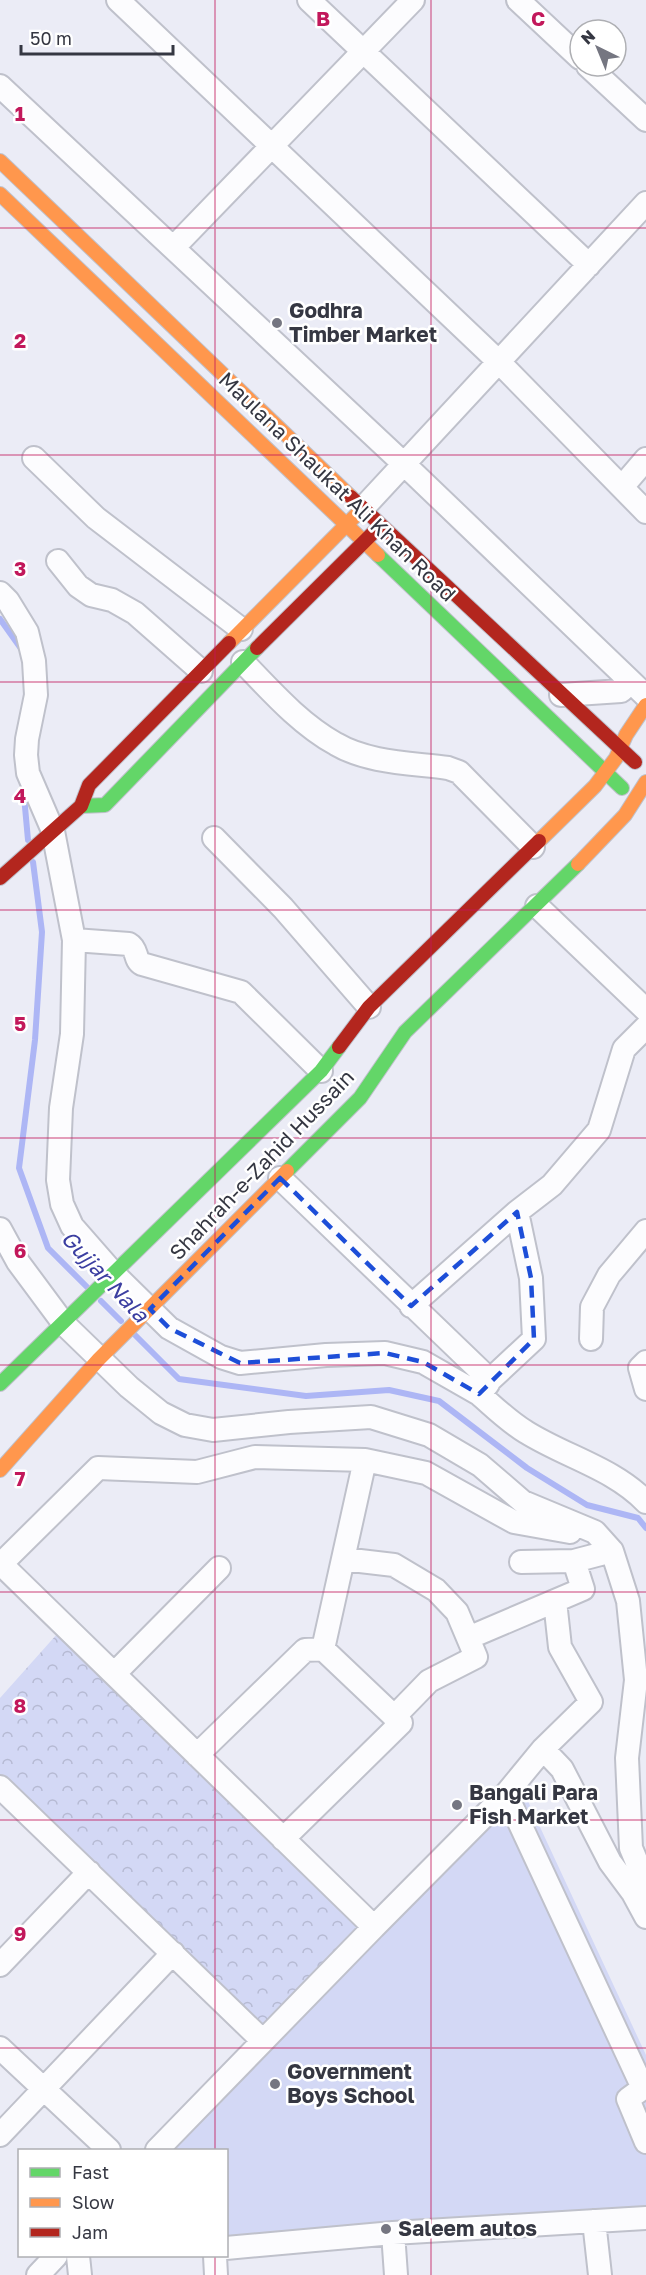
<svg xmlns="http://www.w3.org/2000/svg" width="646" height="2275" viewBox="0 0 646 2275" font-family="'Golos Text',sans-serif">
<defs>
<pattern id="park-crowns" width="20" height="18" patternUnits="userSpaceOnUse" patternTransform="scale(1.5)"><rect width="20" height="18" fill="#d3d8f5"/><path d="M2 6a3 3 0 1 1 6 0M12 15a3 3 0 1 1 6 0" fill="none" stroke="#b6bad3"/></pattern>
</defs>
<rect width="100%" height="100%" fill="#ebecf6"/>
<path fill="#d3d8f5" d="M520,1784l126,271v31l-4,4 4,11v108l-419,30 -1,-89h-59z"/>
<path fill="url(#park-crowns)" d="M66,1624l308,303 -111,114 -263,-258v-85z"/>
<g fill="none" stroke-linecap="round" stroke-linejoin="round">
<path stroke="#adb6f5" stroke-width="6" d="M0,619l22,31
M23,785l5,55
M33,862l9,70 -7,108 -16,128 29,80 39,39
M101,1301l20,20
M135,1335l44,44 127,17 83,-6 50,11 88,67 60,37 51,13 8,10"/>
<defs>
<path id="street" d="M118,0l382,363 146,149
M309,0l280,265
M518,0l62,58
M588,66l58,54
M0,86l404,378 242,232
M174,247l239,-247
M34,458l62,60 145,111
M622,487l24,-28
M364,507l282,-304
M58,561l20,25 13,9 21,5 23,13 66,58
M0,593l8,8 19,31 7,29 2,34 -9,44 -1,16 2,18 25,58 21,109 -2,94 -11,74 -3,72 4,24 10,22 42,48 55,54 52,29 19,6 86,-8 59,-2 38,9 56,32
M243,662c28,29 57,62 93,82 32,19 76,19 112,24l11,4 74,75
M561,695l60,-4 10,-9
M214,838l69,70 86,99
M537,906l109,104
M74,940l55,4c9,5 5,16 13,20l99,28 80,79
M280,1178l210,202 44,-41 -3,-61 -14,-66
M0,1229l18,33 46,62 65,63 32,26 24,12 28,5 76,-8 82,-5 58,18 51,30 43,37 72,30 17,19 16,50 8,79 -9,78 4,90 15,36
M411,1306l106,-94 35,-27 47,-55 25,-81 22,-22
M591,1339l1,-32 17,-32 37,-44
M646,1362l-6,6 6,21
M488,1384l-9,10c15,13 30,28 47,38 40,25 87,36 120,70
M343,1559l51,6 42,25 21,22 19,45 -47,24 -35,36
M521,1562l53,-1
M0,1563l374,364 -217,223
M0,1565l98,-97 99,4 58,-15 110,3 61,13 88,49 56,10
M468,1638l115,-49 -9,-28 38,-10
M323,1649l42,-189
M114,1674l105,-106
M543,1749l19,20 48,93 23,31 13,24
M197,1755l108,-105 18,-1 78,74 -118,116
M0,1787l263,254
M506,1794l137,294 -15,11 18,43
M374,1927l132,-133 37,-45 48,-47 -31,-55 -5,-46
M0,1965l89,-93
M0,2048l109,102
M0,2135l173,-182
M594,2221l6,54
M393,2233l3,42
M226,2248l167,-15 253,-15
M78,2256l2,19
M215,2256l1,19
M38,2275l18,-19"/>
<path id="fast" d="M378,555l244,233
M81,806l24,-1 152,-157
M287,1171l73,-73 45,-66 173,-168
M0,1384l321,-313 18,-24"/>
<path id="slow" d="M0,161l351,336
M0,194l378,361
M229,643l132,-133
M539,841l56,-55 21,-28 10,-23 20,-30
M578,864l47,-49 21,-33
M0,1470l99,-111 188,-188"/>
<path id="jam" d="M351,497l284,265
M257,648l123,-122
M0,878l81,-72 8,-21 140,-142
M339,1047l30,-40 170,-166"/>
</defs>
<use href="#street" stroke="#bfc1cb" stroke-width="26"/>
<use href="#fast" stroke="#bfc1cb" stroke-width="16"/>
<use href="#slow" stroke="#bfc1cb" stroke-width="16"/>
<use href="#jam" stroke="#bfc1cb" stroke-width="16"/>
<use href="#street" stroke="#fcfcfe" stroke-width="22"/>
<use href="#fast" stroke="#63d668" stroke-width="14"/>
<use href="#slow" stroke="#ff974d" stroke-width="14"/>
<use href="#jam" stroke="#b3261e" stroke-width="14"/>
</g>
<path fill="none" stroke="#1d4ed8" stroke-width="4.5" stroke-dasharray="12 8" stroke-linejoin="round" d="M280,1178l131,128 106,-94 14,66 3,61 -55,55 -56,-32 -38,-9 -145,10 -71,-35 -19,-19z"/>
<path fill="none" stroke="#c2185b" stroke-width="1.5" stroke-opacity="0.55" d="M215,0v2150M431,0v2275M0,228h646M0,455h646M0,682h646M0,910h646M0,1138h646M0,1365h646M0,1592h646M0,1820h646M0,2048h646M215,2256v19"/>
<g fill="#757681" stroke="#fff" stroke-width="2">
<circle cx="277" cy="323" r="6"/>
<circle cx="457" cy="1805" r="6"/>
<circle cx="275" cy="2084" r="6"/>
<circle cx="386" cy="2229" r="6"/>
</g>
<g text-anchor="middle" stroke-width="5" stroke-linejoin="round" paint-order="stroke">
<g font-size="21" font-weight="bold" fill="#353742" stroke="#fff" text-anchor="start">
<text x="289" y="318">Godhra<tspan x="289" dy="24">Timber Market</tspan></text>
<text x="469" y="1800">Bangali Para<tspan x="469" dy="24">Fish Market</tspan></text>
<text x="287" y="2079">Government<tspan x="287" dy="24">Boys School</tspan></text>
<text x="398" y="2236">Saleem autos</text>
</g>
<g font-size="21" fill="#353742" stroke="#fff">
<text transform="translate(337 487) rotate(44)" y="7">Maulana Shaukat Ali Khan Road</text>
<text transform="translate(262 1165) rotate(-46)" y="7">Shahrah-e-Zahid Hussain</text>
</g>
<g font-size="22" font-style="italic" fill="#3c3fa1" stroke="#fff">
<text transform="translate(105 1276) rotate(47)" y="8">Gujjar Nala</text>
</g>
</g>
<g font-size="20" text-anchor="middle" font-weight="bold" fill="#c2185b" stroke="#fff" stroke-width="5" stroke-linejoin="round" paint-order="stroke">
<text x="323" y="26">B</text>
<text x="538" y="26">C</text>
<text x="20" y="121">1</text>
<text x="20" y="348">2</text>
<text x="20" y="576">3</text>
<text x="20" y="803">4</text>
<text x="20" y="1031">5</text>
<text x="20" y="1258">6</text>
<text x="20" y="1486">7</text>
<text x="20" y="1713">8</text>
<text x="20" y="1941">9</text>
</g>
<rect x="18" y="2149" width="210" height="108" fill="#ffffff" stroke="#aeafb3" stroke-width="1.5"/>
<rect x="30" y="2168" width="30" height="9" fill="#63d668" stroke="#aeafb3" stroke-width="1.5"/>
<text x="72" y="2179" font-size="18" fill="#353742">Fast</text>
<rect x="30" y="2198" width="30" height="9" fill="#ff974d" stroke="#aeafb3" stroke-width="1.5"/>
<text x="72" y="2209" font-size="18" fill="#353742">Slow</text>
<rect x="30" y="2228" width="30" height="9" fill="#b3261e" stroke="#aeafb3" stroke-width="1.5"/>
<text x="72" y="2239" font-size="18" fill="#353742">Jam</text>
<g transform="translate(598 48) rotate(317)"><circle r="28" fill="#ffffff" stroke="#aeafb3" stroke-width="1.5"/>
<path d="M0-4.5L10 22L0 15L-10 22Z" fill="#757681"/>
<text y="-9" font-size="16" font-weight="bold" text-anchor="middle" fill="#353742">N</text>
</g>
<path d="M21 45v9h152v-9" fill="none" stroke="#353742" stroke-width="3"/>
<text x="30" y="45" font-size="18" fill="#353742" stroke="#ffffff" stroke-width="4.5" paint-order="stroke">50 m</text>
</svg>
